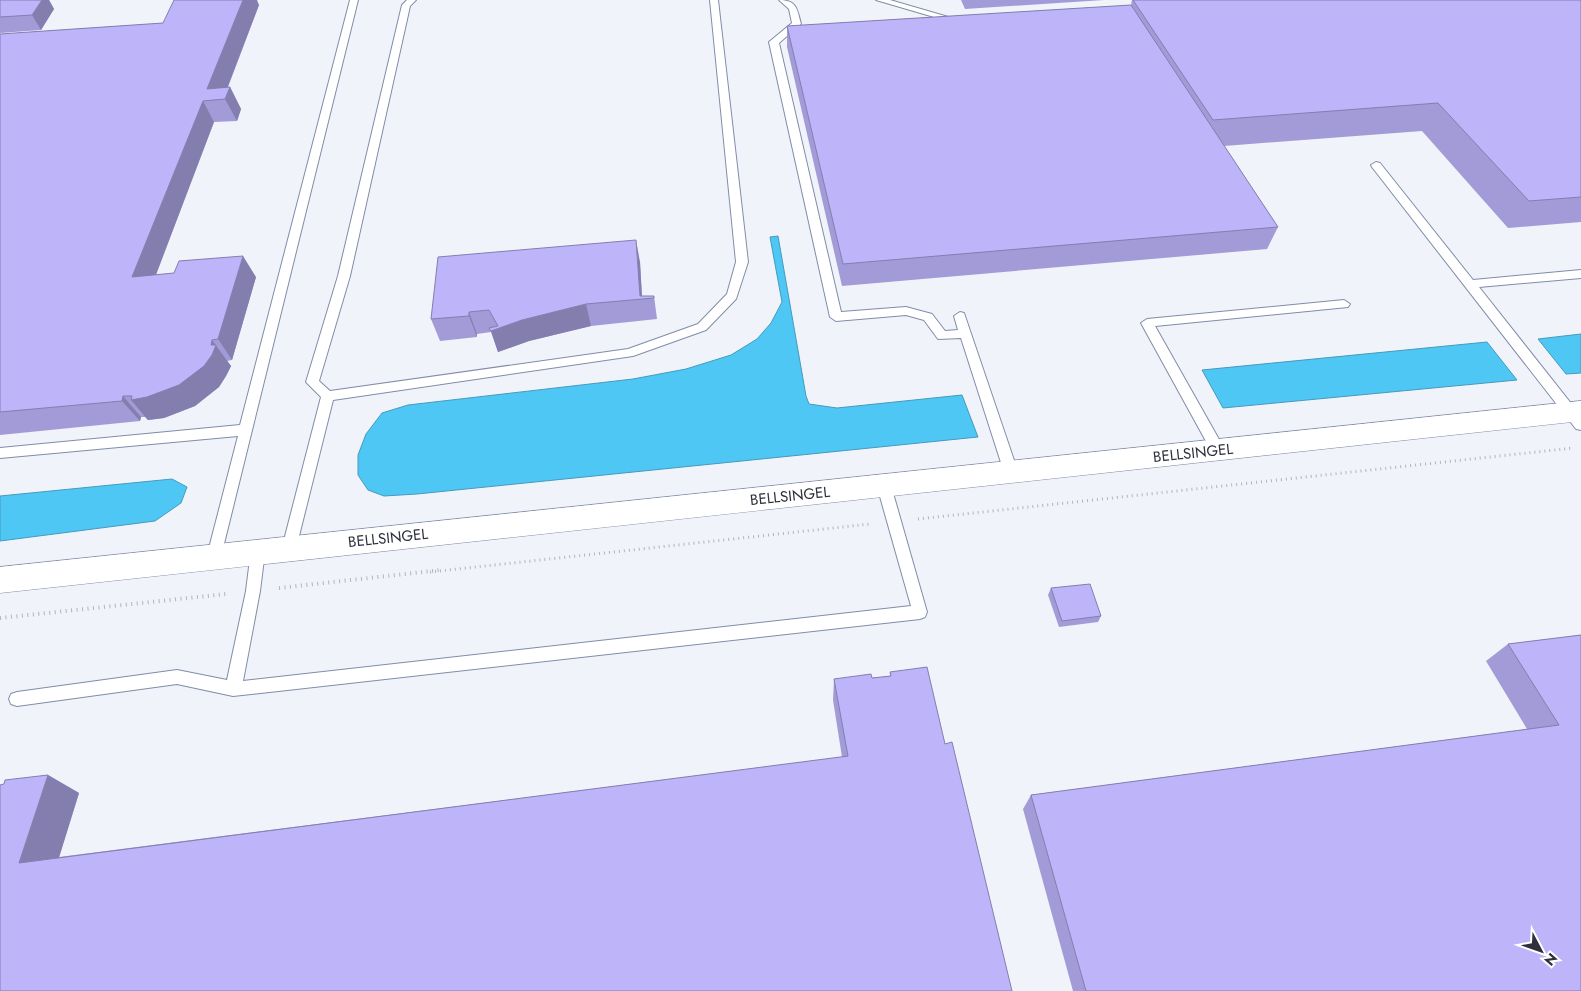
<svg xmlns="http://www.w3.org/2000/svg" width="1581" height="991" viewBox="0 0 1581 991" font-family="Jost,sans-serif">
<rect width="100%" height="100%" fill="#f0f3f9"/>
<path fill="#4fc7f4" stroke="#459abd" d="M778,236l28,160 3,8 28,4 125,-13 16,42 -561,57 -33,2 -16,-6 -10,-15v-20l8,-21 16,-21 26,-8 225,-26 53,-10 45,-14 26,-16 14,-16 11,-21 -12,-65z
M1581,334v39l-15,1 -28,-35z
M1487,342l30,38 -294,28 -21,-38z
M172,479l15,8 -6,16 -26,18 -155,20v-45z"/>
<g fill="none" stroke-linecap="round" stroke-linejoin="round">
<defs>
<path id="service" d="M350,0h8l-137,556 -2,4 -5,2 -5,-2 -2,-4 31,-120 -238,22v-10l240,-23z
M407,0h9l-6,6 -60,270 -31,105 11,10 298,-42 70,-25 29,-30 9,-32 -26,-262h8l30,262 -12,37 -30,31 -73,26 -300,44 -37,148 -2,4 -5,2 -5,-2 -2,-4 39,-151 -15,-15 32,-106 64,-271z
M779,0c18,0 18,9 22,24l-22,19 62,269 65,-5 26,7 13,17 13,-1 -4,-14 6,-4 4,1 54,159 -2,4 -5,1 -5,-1 -2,-4 -43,-134 -23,1 -14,-19 -18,-5 -70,6 -6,-4 -61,-275 23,-19 -3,-14z
M876,0h14l72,21 -4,3z
M1376,162l4,1 93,117 108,-10v8l-102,9 102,129v14l-5,-1 -204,-262 -1,-2z
M1344,300l6,4 -2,3 -193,19 70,124 -2,4 -5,1 -5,-1 -72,-131 6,-4z
M884,481l5,1 2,4 36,126 -2,5 -5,2 -687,77 -56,-12 -160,22 -6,-2 -2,-5 2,-5 6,-2 160,-22 50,10 19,-89 5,-40 2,-4 5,-2 5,2 2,4 -5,40 -17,90 668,-75 -34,-120 2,-4z"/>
<path id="minor" d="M1581,401v20l-1581,172v-26z"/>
</defs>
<use href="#service" stroke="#818ca8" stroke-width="2"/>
<use href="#minor" stroke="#818ca8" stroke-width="1"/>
<path stroke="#b1b4bc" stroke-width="3" stroke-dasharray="1 4" stroke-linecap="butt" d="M918,519l655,-71
M430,572l440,-48"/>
<path stroke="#b1b4bc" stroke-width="4" stroke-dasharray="1 4.5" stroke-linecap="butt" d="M279,588l162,-18
M0,618l226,-24"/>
<use href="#service" fill="#fff" fill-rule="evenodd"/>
<use href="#minor" fill="#fff" fill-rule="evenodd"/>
</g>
<path fill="#a39bd7" d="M0,0h49l5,9 -13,21 -41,3z
M961,0h143l-139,9z
M1132,0h449v222l-73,6 -86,-97 -198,15 54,81 -11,22 -425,37 -55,-239v-21l344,-21z
M259,5l-31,82h2l11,22 -4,12 -23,1 -58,153 100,2 -24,83 -5,1 4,5 -5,10 -7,11 -24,19 -31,12 -16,2 -3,-3h-4l-1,4 -140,14v-401l163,-11z
M640,262l2,34h12l3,23 -66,7 -62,15 -31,11 -7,-20 -14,2v3l-37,4 -9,-22z
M1051,588l50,28 -3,6 -39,5 -11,-32z
M1581,635v356h-508l-50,-182 8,-14 496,-66 -41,-68 22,-17z
M890,672l55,72 -945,247 48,-216 31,18 -20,64 783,-100 -9,-57 1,-21 38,-1 18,-2z"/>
<path fill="#847eaf" d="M42,0h7l5,9 -13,21 -9,-15z
M243,0h14l2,5 -36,94 -16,-10z
M230,87l11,22 -4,12 -12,-22z
M203,101l11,21 -67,176 -15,-21z
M636,240l4,22 2,37h-2z
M243,256l13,21 -24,83 -14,-21z
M586,304l5,22 -62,15 -31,11 -7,-21 31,-11z
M469,312l8,22v3l-8,-21z
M212,340l19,26 -5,10 -7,11 -24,19 -31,12 -16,2 -17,-20 80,-55z
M123,396l18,21 -1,4 -18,-20z
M48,775l31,18 -26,84 -34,-14z"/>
<path fill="#bdb4fa" stroke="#847eaf" d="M0,0h42l-10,15 -32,2z
M174,0h69l-36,89 23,-2 -5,12 -22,2 -71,176 42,-4 5,-12 64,-5 -25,83 -6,1 -1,5h5l-4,10 -8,11 -25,19 -32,12 -16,3 1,-4h-9l-1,5 -122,11v-378l163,-11z
M1133,0h448v197l-52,4 -91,-98 -225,17z
M1131,5l147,222 -435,37 -56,-238z
M636,240l4,56h14v2l-68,6 -64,16 -31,11 -2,-3 9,-2 -9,-16 -20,2v4l-38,3 7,-62z
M1090,584l11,32 -39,5 -11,-33z
M1581,635v356h-495l-55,-196 528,-70 -51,-81z
M927,667l18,77 7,-2 60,249h-1012v-206l4,-1 1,-4 43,-5 -29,88 829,-107 -14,-77 37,-5 1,4 19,-2 -1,-4z"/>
<g text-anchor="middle" stroke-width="4.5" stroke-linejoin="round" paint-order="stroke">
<g font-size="15" fill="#2d313d" stroke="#fff">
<text transform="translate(1193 453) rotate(-6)" y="5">BELLSINGEL</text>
<text transform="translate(790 496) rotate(-6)" y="5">BELLSINGEL</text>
<text transform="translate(388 538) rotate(-6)" y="5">BELLSINGEL</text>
</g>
</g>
<g transform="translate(1541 951) rotate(131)" stroke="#ffffff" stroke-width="4" paint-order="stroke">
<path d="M0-4L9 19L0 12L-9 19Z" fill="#2d313d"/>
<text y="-8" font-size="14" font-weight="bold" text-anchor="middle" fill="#2d313d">N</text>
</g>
</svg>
